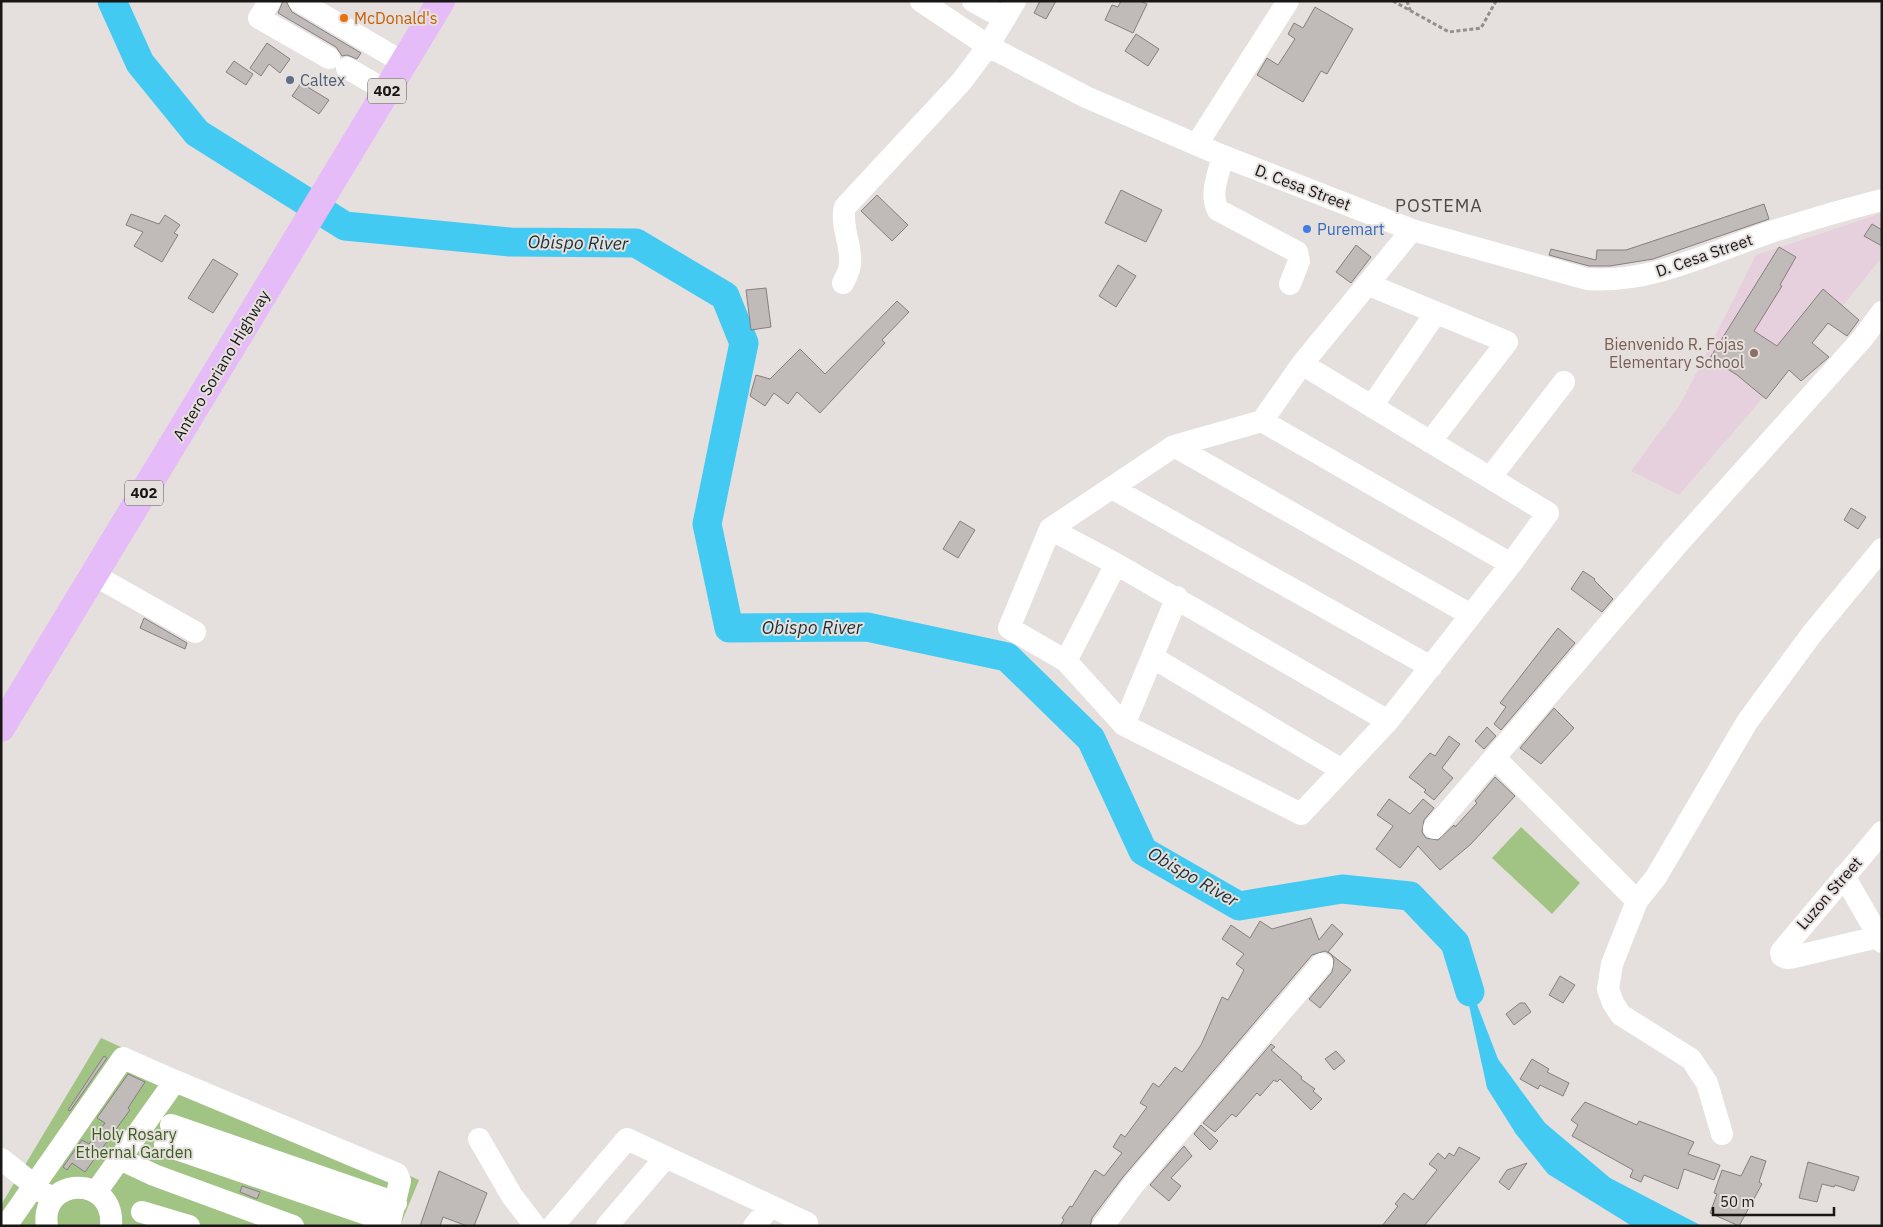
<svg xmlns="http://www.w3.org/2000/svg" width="1883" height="1227" viewBox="0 0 1883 1227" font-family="'IBM Plex Sans',sans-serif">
<rect width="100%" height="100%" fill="#e5e0dd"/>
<path fill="#e6d0dd" d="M1882,213v44l-36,45 -167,193 -48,-24 50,-68 75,-148z"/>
<path fill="#a1c485" d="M1521,827l59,56 -28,31 -60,-56z
M101,1038l318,142 -19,46h-399v-21z"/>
<path fill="#43caf2" d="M1458,955l40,104 47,64 65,55 92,48h-70l-84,-52 -32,-40 -29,-46z"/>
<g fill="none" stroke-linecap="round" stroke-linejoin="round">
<path stroke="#43caf2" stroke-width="29" d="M112,1l28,62 57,70 148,93 165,16 126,1 89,53 19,47 -37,181 22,104 138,-1 140,30 84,82 52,112 96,55 103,-17 68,7 45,47 15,49"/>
</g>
<path fill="#c0bab9" stroke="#857f7f" d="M283,1h3l6,11 69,41 -4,6 -10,-4 -5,1 -6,-9 -58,-34z
M1040,1h16l-10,18 -12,-6z
M1121,1h19l7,3 -14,29 -28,-13 7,-15 6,2z
M1315,7l38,22 -26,45 -6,-3 -18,31 -46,-27 10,-17 11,7 17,-26 -7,-5 6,-11 9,5z
M1136,34l23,15 -11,17 -23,-15z
M267,43l23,16 -10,14 -11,-9 -8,12 -11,-8z
M234,61l19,13 -7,11 -20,-13z
M301,83l28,17 -10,14 -27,-18z
M1121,190l41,20 -16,32 -41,-19z
M877,195l31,30 -16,16 -31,-30z
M1764,204l5,15 -116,40 -43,7h-21l-40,-11 2,-6 45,11 1,-10h29z
M131,214l28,10 6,-9 15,10 -6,8 4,2 -16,27 -28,-16 9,-14 -17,-7z
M1872,224l10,6v16l-18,-10z
M1356,245l15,12 -20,26 -15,-11z
M1779,247l17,10 -16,28 2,1 -28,45 23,15 46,-57 36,31 -12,16 -19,-13 -16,20 17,14 -28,24 -12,-11 -23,29 -29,-24 -27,-17z
M213,259l25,15 -25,39 -25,-15z
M1118,265l18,11 -20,31 -17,-11z
M766,288l5,39 -20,3 -5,-40z
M897,301l12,11 -27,28 3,3 -65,70 -23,-21 -9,12 -14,-11 -9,13 -15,-10 6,-21 14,4 30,-30 25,25z
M1851,508l15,9 -8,12 -14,-9z
M960,521l15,9 -17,28 -15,-9z
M1583,571l12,8 -1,1 19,19 -11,13 -31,-23z
M144,618l43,25 -2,6 -45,-21z
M1558,628l17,15 -74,87 -7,-6 12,-17 -6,-4z
M1554,708l20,20 -33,36 -21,-16z
M1487,727l9,9 -12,13 -9,-8z
M1449,736l11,8 -18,24 11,10 -19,22 -10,-8 2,-2 -17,-13 21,-24 5,3z
M1495,777l20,19 -44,48 -31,26 -22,-24 -18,22 -24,-19 17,-23 -16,-11 12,-16 21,15 13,-15 11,9 -10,12 -2,12 4,6 12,2 16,-15 1,2 22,-24 -2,-2z
M1311,918l8,22 13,-16 11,10 -15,18 23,18 -31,38 -11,-9 23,-27 2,-12 -3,-6 -6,-3 -13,4 -189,222 -31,41 -2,8h-30l4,-6 -2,-2 8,-12 2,1 23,-37 9,6 18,-23 -9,-6 8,-13 4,3 22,-30 -7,-4 13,-20 6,4 16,-20 7,5 19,-27 21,-48 6,3 16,-30 -8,-6 8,-10 -22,-15 9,-14 19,13 10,-17 12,8z
M1560,976l15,9 -12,18 -14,-8z
M1520,1003h5l6,9 -17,13 -8,-11z
M1271,1044l4,3 -4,3 31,27 -1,2 14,10 -2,2 9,8 -11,11 -31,-31 -3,3 -3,-2 -14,16 -3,-3 -21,24 -4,-3 -17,18 -12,-9z
M1336,1051l9,10 -11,9 -9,-11z
M104,1056l3,2 -37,53 -2,-1z
M1532,1059l17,10 -2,3 22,11 -6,13 -23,-11 -2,4 -18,-10z
M128,1074l17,8 -17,26 2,2 -45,62 -13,-9 -5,7 -4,-3 19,-27 7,4 16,-21 -8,-5z
M1585,1102l52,23 2,-4 55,21 -6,12 32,11 -6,15 -30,-11 -6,20 -34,-14 -3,7 -11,-5 3,-7 -61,-34 6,-11 -7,-5z
M1201,1125l17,16 -8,9 -16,-16z
M1184,1146l8,10 -21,22 10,8 -12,15 -19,-16z
M1459,1147l21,11 -56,68h-42l16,-20 -3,-2 9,-11 9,7 24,-30 -8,-6 9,-11 7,6 4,-6 5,3z
M1751,1156l15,5 -7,21 3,2 -23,42 -29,-13 7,-19 -3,-1 8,-23 19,6z
M1808,1162l51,15 -5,14 -19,-6 -1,2 -12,-3 -5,18 -18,-4z
M1527,1163l-18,27 -10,-8 8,-12z
M439,1171l48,22 -13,33h-7l-24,-9 -3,9h-20z
M242,1186l18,6 -3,7 -17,-7z"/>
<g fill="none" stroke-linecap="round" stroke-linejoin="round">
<path stroke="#928e8c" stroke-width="3" stroke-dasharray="4 2.5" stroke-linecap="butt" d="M1393,1l56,31 32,-4 15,-27
M1407,1l3,9"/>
<path stroke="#fff" stroke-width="22" d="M270,1l-11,17 70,40
M299,1l105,62
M921,1l67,45 98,51 137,59 189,74 175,49c63,5 122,-26 181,-46 37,-12 75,-23 114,-33
M973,1l31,17
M347,68l40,23
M1197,144l91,-143
M1223,156c-4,17 -14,38 -5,54l79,42 2,9 -9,23
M843,283c3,-6 7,-13 7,-19 2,-19 -10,-39 -5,-57l117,-126 26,-35 27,-45
M1367,284l140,58 -77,100
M1372,406l63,-92
M1262,421l249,143
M1174,446l297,169
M1490,478l74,-96
M1112,488l319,179
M1050,529l66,35 -50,97
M1116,564l272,157
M94,575l101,57
M1177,597l-53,128 -58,-64 -57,-33 41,-99 124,-83 88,-25 40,-57 110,-134
M1152,657l190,113
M1124,725l177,89 87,-93 123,-157 37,-51 -246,-149
M1495,758l142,143
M1434,828l241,-281 187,-208 20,-27
M1844,876l38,66
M1878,937l-84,20 -7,1 -5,-2 -1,-4 101,-120
M171,1125l225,78
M1722,1134l-15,-51 -16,-24 -70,-44 -8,-12 -5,-14 4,-25 25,-63 19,-24 91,-155 64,-87 71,-86
M479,1139l33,57 23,30
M165,1145l225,77
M1,1159l43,34
M120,1159l34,16 139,51
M96,1192l79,-111 222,93 3,7 -11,45
M142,1212l47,14
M6,1226l117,-168 52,23
M47,1226c-8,-49 68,-53 64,0
M553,1226l74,-87 180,84
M607,1226l59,-69
M754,1226l17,-20
M1103,1226l30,-41 189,-221"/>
<path stroke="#e5bbf8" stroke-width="28" d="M1,728l440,-727"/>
</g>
<circle fill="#e8710a" stroke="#e5e0dd" stroke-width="2" cx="344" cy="18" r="5"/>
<circle fill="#5c6f8a" stroke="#e5e0dd" stroke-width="2" cx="290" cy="80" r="5"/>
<circle fill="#3f7fe0" stroke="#e5e0dd" stroke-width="2" cx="1307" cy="229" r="5"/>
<circle fill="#8d6e63" stroke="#e5e0dd" stroke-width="2" cx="1754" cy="353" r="5"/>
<g text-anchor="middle" stroke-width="4" stroke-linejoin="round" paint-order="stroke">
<g fill="#e5e0dd" stroke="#565352" stroke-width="1">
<rect x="368" y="78.5" width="38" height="25" rx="4"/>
<rect x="125" y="480.5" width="38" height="25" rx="4"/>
</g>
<g font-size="15" font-weight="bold" fill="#181716">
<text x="387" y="96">402</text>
<text x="144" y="498">402</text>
</g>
<g font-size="16" fill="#c56008" stroke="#e5e0dd" text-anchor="start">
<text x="354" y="24">McDonald's</text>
</g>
<g font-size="16" fill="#4e5e75" stroke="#e5e0dd" text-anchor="start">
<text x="300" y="86">Caltex</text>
</g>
<g font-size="16" fill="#181716" stroke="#e5e0dd">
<text transform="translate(1303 187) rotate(21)" y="6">D. Cesa Street</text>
<text transform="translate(1704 255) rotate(-19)" y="6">D. Cesa Street</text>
<text transform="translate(221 365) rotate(-59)" y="6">Antero Soriano Highway</text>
<text transform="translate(1829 893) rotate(-49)" y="6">Luzon Street</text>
</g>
<g font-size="16" fill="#366cbe" stroke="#e5e0dd" text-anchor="start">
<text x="1317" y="235">Puremart</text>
</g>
<g font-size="16" fill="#785e54" stroke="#e5e0dd" text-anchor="end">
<text x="1744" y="350">Bienvenido R. Fojas<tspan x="1744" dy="18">Elementary School</tspan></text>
</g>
<g font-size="16" fill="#3d5c20" stroke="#e5e0dd">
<text x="134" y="1140">Holy Rosary<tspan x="134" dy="18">Ethernal Garden</tspan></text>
</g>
<g font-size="18" letter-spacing="1" fill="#4d4946" stroke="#e5e0dd">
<text x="1439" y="212">POSTEMA</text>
</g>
<g font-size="18" font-style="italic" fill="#1a3037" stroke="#e5e0dd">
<text transform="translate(578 243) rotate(1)" y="6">Obispo River</text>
<text x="812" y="634">Obispo River</text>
<text transform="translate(1193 877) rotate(30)" y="6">Obispo River</text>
</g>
</g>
<rect width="1883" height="1227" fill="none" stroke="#181716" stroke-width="5"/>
<path d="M1713 1207v8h121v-8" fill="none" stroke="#181716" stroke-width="2.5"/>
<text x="1720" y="1207" font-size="15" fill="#181716" stroke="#e5e0dd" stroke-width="4" paint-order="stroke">50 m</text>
</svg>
